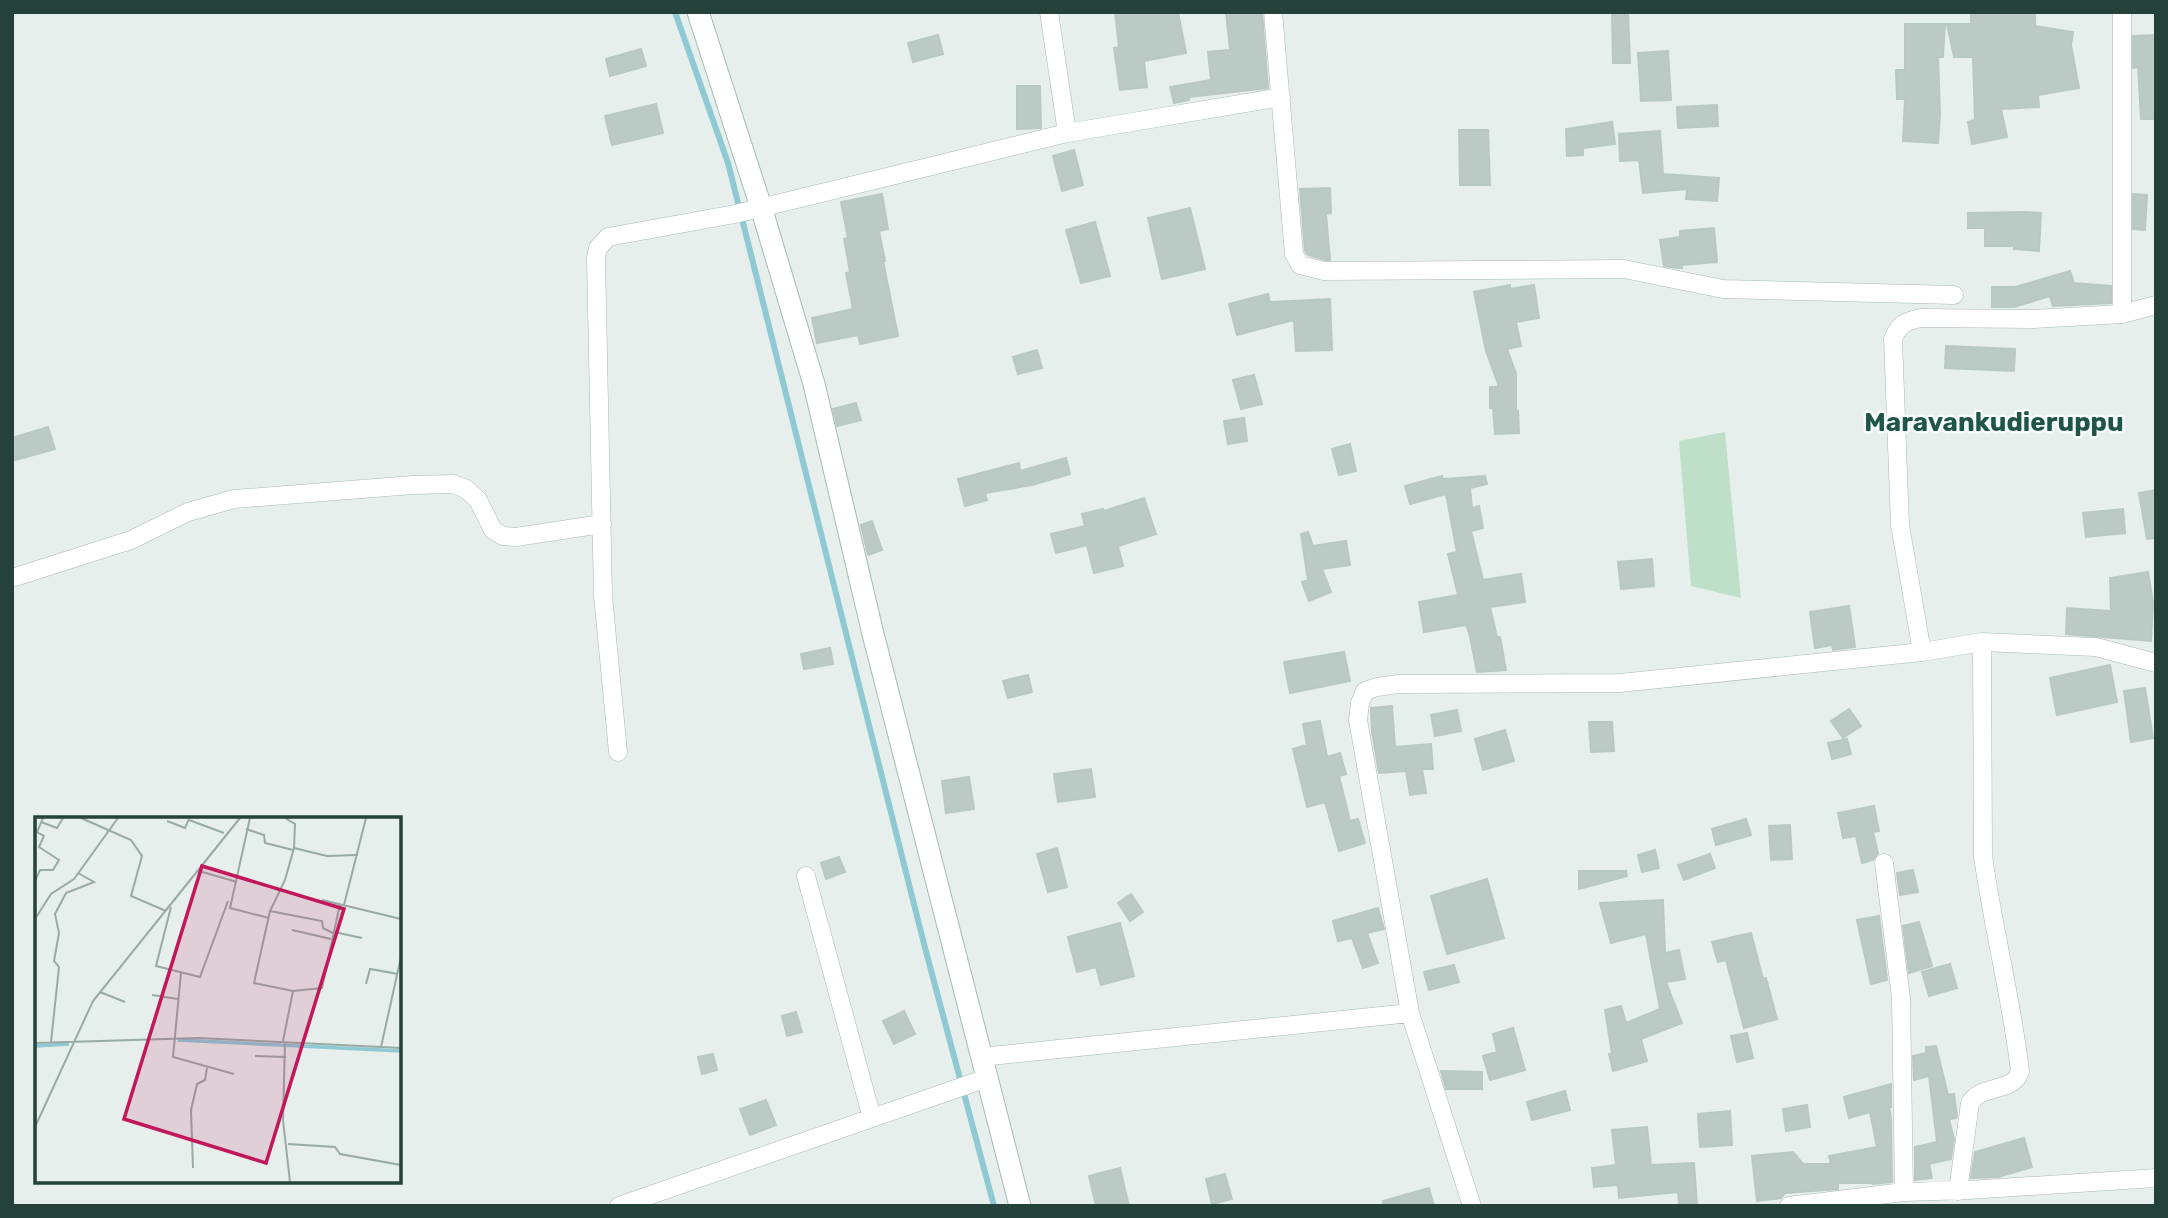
<svg xmlns="http://www.w3.org/2000/svg" width="2168" height="1218" viewBox="0 0 2168 1218" font-family="Rubik,sans-serif">
<rect width="100%" height="100%" fill="#e6efeb"/>
<path fill="#bfe0c8" d="M1725,432l16,166 -50,-12 -12,-145z"/>
<g fill="none" stroke-linecap="round" stroke-linejoin="round">
<path stroke="#8ec9d4" stroke-width="6" d="M675,12l53,151 196,781 70,262"/>
</g>
<path fill="#bbcac4" stroke="#b8c9c2" stroke-width="2" d="M1115,12h63l8,41 -42,8 3,26 -27,3 -6,-42 5,-1z
M1226,12h36l6,76 -79,9v3l-15,3 -4,-16 41,-7 -3,-28 22,-2z
M1612,12h16l2,51h-17z
M1971,12h64v14l38,6 -2,13 8,43 -41,7 1,12 -38,2 6,28 -35,7 -4,-22 7,-2 -2,-63h-19l-7,-33h24z
M1905,24h40l-2,33h-5l2,57 -2,29 -35,-2 2,-42h-8l-1,-29h9z
M938,35l5,19 -30,8 -5,-19z
M2156,35v84h-15l-3,-52 -5,1v-32z
M641,49l5,17 -36,10 -4,-17z
M1668,51l3,49 -30,1 -3,-48z
M1017,86h23l1,42 -24,1z
M656,104l7,29 -51,12 -7,-29z
M1717,105l1,21 -40,2 -1,-21z
M1612,122l3,22 -32,4v7l-16,1 -1,-27z
M1459,130h29l2,55h-30z
M1660,131l3,43 56,4 -2,23 -31,-2 1,-10 -44,4 -4,-33 -19,1 -1,-27z
M1074,150l9,35 -21,6 -9,-35z
M1330,188l1,25 -5,1 4,46h-5l-17,-5 -3,-4 -5,-62z
M882,194l6,35 -9,2 6,30h-2l15,75 -38,8 -2,-9 -41,8 -5,-25 41,-9 -7,-36 4,-1 -6,-33 4,-1 -7,-36z
M2133,194l14,1 -2,35 -12,-1z
M1190,208l15,61 -43,10 -14,-61z
M2025,212l16,1 -2,38 -25,-2v-3h-29v-18h-17v-15z
M1095,222l15,54 -29,7 -15,-53z
M1714,228l3,34 -36,3 1,3h-4l-14,-2 -4,-26 20,-3v-6z
M2070,271l4,12 37,3v17l-58,3 -3,-10 -36,11h-22v-20h23z
M1510,285v4l24,-4 5,33 -23,4 5,24 -14,3 9,25v37h2l1,22 -24,1 -2,-26h-3v-21h9l-13,-36 -12,-59z
M1268,294l2,8 60,-3 2,51 -36,1 -2,-31 -57,15 -8,-31z
M1946,346l69,3 -1,22 -69,-3z
M1037,350l5,18 -24,6 -5,-17z
M1254,375l8,29 -21,5 -8,-29z
M856,403l5,17 -24,6 -4,-17z
M1244,418l3,23 -19,3 -4,-23z
M48,427l7,22 -43,12v-23z
M1350,444l6,27 -17,4 -7,-26z
M1066,458l4,16 -38,11 -47,8 2,7 -22,6 -7,-27 61,-16 1,8z
M1442,476l1,3 42,-3 2,8 -17,4 2,20 7,-2 4,22 -12,3 12,49 38,-6 4,28 -35,5 7,30h3l6,33 -29,2 -8,-40 -3,-7 -42,7 -5,-30 39,-7 -10,-41 9,-2 -11,-58 -36,10 -5,-18z
M2156,490v48l-9,1 -8,-46z
M1144,498l12,36 -38,12 5,20 -29,7 -7,-28 -31,8 -5,-19 34,-8 -3,-12 21,-5 1,2z
M2123,509l2,24 -39,4 -3,-24z
M872,521l10,29 -14,5 -7,-30z
M1308,532l5,14 33,-5 4,24 -28,4 9,23 -22,9 -7,-19 6,-2 -7,-46z
M1652,559l2,27 -33,3 -3,-27z
M2148,572l5,30 -2,39 -85,-7 1,-26 44,3 -1,-33z
M1849,606l6,41 -22,3 -1,-5 -17,3 -5,-36z
M830,648l3,16 -29,5 -3,-15z
M1344,652l6,29 -60,12 -6,-31z
M2110,665l7,37 -60,13 -7,-37z
M1028,675l4,17 -24,6 -5,-17z
M2145,688l8,50 -22,4 -7,-51z
M1392,706l3,41 36,-3 2,25h-11l4,24 -16,2 -4,-24 -27,2 -7,-41 -1,-24z
M1849,709l12,17 -18,12 -12,-17z
M1457,710l4,21 -26,5 -4,-21z
M1320,721l7,36 13,-4 6,21 -7,2 11,45 8,-2 7,24 -26,8 -14,-49 -18,5 -14,-58 14,-4 -4,-21z
M1589,722h23l2,29 -23,1z
M1505,730l9,31 -31,9 -8,-31z
M1847,739l4,15 -19,5 -4,-16z
M1091,769l4,28 -37,5 -4,-28z
M969,777l5,32 -28,4 -4,-32z
M1874,806l5,25 -6,1 5,21 -5,7 -11,3 -6,-27 -13,2 -5,-25z
M1746,819l5,16 -35,10 -4,-16z
M1790,825l2,34 -21,1 -2,-34z
M1057,848l10,39 -19,5 -11,-38z
M1655,850l4,18 -17,4 -4,-17z
M1710,854l5,14 -31,12 -6,-15z
M839,857l6,15 -19,7 -5,-16z
M1913,870l5,22 -18,3 -3,-22z
M1579,871h47l1,5 -48,13z
M1487,879l17,59 -57,16 -16,-58z
M1131,894l12,18 -13,9 -12,-18z
M1663,900l2,53 14,-3 6,29 -19,3 16,41 -41,16 6,22 -34,10 -4,-17h3l-7,-44 16,-4 5,17 34,-14 -14,-75 -35,9 -11,-40z
M1378,908l6,21 -17,4 11,30 -15,5 -11,-30 -14,3 -5,-20z
M1879,916l8,64 -16,4 -14,-64z
M1919,922l13,44 -23,7 -6,-47z
M1120,923l14,53 -33,9 -5,-18 -19,5 -9,-35z
M1751,933l12,46 3,-1 11,41 -33,9 -18,-68 -8,2 -6,-20z
M1950,964l7,24 -28,8 -7,-24z
M1454,965l5,17 -30,8 -5,-18z
M904,1011l11,23 -21,10 -11,-23z
M796,1012l6,20 -15,4 -5,-20z
M1513,1028l12,42 -35,10 -7,-24 14,-4 -4,-18z
M1747,1033l6,25 -16,4 -6,-26z
M1936,1046l12,49 6,-1 3,22 -1,2 -7,1 5,20 -3,20 -22,5 3,14 -17,2v-33l22,-5 -8,-66 -15,4 -1,-24 13,-3v-6z
M713,1054l4,16 -15,4 -4,-17z
M1441,1071l41,1v17h-36z
M1891,1084v23h-2l2,12 1,63 -19,2v-1h-35v6l-53,4 -4,5 -24,3 -5,-45 41,-4 10,12h28l-2,-8 48,-9 -7,-35 -21,6 -5,-21z
M1565,1091l5,19 -38,10 -5,-18z
M766,1100l10,25 -26,10 -10,-26z
M1807,1105l3,22 -24,4 -3,-22z
M1730,1111l2,34 -32,2 -2,-33z
M1647,1127l4,38 43,-2 3,43h-18l-1,-14 -59,6 -1,-13 -24,2 -2,-19 24,-3 -4,-35z
M2024,1138l8,29 -34,10 -27,1 4,-26z
M1120,1168l9,38h-33l-7,-30z
M1225,1174l7,25 -20,5 -6,-25z
M1429,1188l5,18h-51v-5z"/>
<g fill="none" stroke-linecap="round" stroke-linejoin="round">
<defs>
<path id="street" d="M1049,12l18,121
M1273,12l21,242 6,11 24,6 300,-2 99,20 231,6
M2122,314v-302
M12,578l119,-38 57,-28 46,-13 179,-14 40,-1 13,5 12,11 15,30 10,6 13,1 86,-13
M1922,652l-22,-127 -7,-186c6,-15 13,-18 28,-21l112,1 89,-5 34,-9
M618,752l-15,-156 -7,-338 2,-10 10,-11 127,-23 332,-81 214,-36
M1884,863l17,135 3,194
M806,876l66,242
M1410,1013l62,193
M981,1057l429,-44 -52,-293 2,-17 5,-12 12,-4 21,-3 222,-1 302,-31 60,-10 114,5 60,16
M1958,1191l12,-88c11,-19 43,-10 50,-31 -8,-72 -27,-143 -37,-216l-1,-214
M619,1206l368,-128
M1789,1206l115,-14 64,-2 188,-12"/>
<path id="secondary" d="M698,12l63,195 53,177 59,250 147,572"/>
</defs>
<use href="#street" stroke="#a8b8b2" stroke-width="19"/>
<use href="#secondary" stroke="#a4bbb3" stroke-width="23"/>
<use href="#street" stroke="#fff" stroke-width="18"/>
<use href="#secondary" stroke="#fff" stroke-width="21"/>
</g>
<g text-anchor="middle" stroke-width="5" stroke-linejoin="round" paint-order="stroke">
<g font-size="26" font-weight="bold" fill="#1f5548" stroke="#f7fbf9">
<text x="1994" y="431">Maravankudieruppu</text>
</g>
</g>
<g transform="translate(35 817)">
<rect width="366" height="366" fill="#e6efeb"/>
<path fill="none" stroke="#8ec9d4" stroke-width="3.5" d="M143,223l223,11M0,229l34,-2"/>
<path fill="none" stroke="#98aaa4" stroke-width="2" d="M46,1l50,22 11,16 -11,40 35,15M215,1l-20,90 39,10M154,3l35,13M132,4l18,7 4,-9M6,5l16,6 6,-10M211,12l18,6 1,8 28,7M259,31l33,8 31,-1M164,54l38,11M0,64l5,-11h13l6,-10 -20,-13 5,-11 -7,-4 6,-14M287,83l79,19M309,88l22,-87M136,90l-15,59 44,11 28,-76M235,94l52,10 1,7 10,5M0,102l16,-25 23,-15 44,-61M257,113l39,9M299,115l28,6M146,156l-8,84 61,17M331,167l4,-15 28,5M258,174l29,-3 18,-84M65,175l25,10M117,178l26,4M248,224l10,-50 -39,-8 16,-72 15,-31 9,-32 1,-24 -10,-6M16,225l8,-75 -5,-6 5,-28 -4,-19 11,-21 28,-11 -16,-9M250,225l-2,78 7,62M0,226l163,-5 203,10M346,230l20,-90M220,239l31,1M0,310l58,-126 147,-183M253,327l47,3 5,7 61,11M158,351l-2,-58 6,-26 8,-4 2,-12"/>
<path fill="#c2185b" fill-opacity="0.15" stroke="#c2185b" stroke-width="3.5" d="M167,49l142,43 -78,254 -142,-44z"/>
<rect width="366" height="366" fill="none" stroke="#24423a" stroke-width="3.5"/>
</g>
<rect width="2168" height="1218" fill="none" stroke="#24423a" stroke-width="28"/>
</svg>
